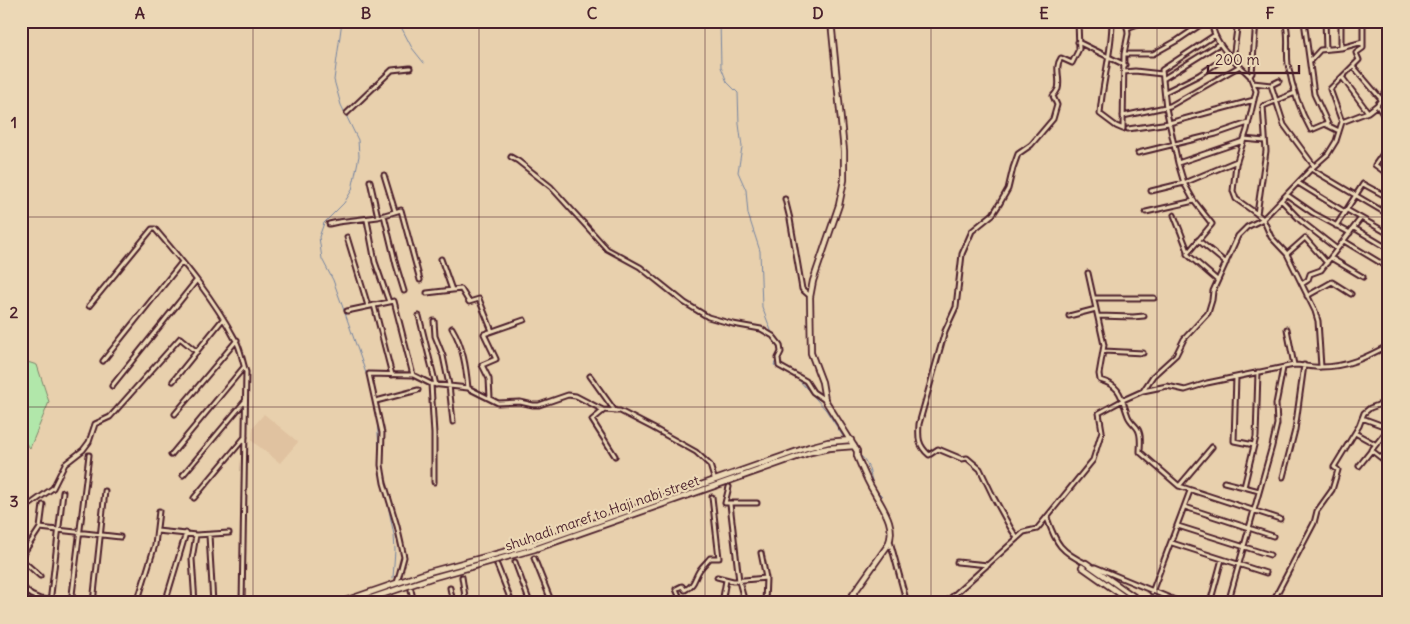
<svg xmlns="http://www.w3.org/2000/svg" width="1410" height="624" viewBox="0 0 1410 624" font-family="Delius,sans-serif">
<rect width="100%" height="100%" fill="#e8d0ad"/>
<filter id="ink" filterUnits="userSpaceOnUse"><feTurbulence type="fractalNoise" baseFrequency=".02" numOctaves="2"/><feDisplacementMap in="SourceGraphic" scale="10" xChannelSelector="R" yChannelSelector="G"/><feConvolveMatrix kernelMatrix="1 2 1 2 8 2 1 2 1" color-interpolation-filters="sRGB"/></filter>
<g filter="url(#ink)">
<path fill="#e0c2a0" d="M264,414l34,28 -18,21 -28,-22 1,-14z"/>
<path fill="#b1e7aa" stroke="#7e836a" d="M21,360l16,5 12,37 -19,46 -9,-10z"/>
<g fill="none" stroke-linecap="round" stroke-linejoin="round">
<path stroke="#7584a1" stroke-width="1" d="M342,21l-8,59 7,25 17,35 1,16 -7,34 -8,13 -20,20 -5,14 3,22 11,21 13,36 22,63 7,31
M398,21l14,27 12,15
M696,21c7,5 17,1 25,5
M720,21l1,46 6,15 11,11 1,31 3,23 -4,25 8,18 2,24 12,37 2,56 10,26
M776,342l3,10
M777,358l-3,7 23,13 29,32 18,28
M377,419l3,43
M858,454c11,6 12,20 15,31
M380,466l14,69 1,15 -2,28
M875,489l7,7
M389,601v2"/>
<defs>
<path id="street" d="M1112,21c0,32 -10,62 -12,93l16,12 7,3 1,-75 4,-20 -1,-13
M1211,21c4,25 22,38 39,55
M1256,21l-4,52 -2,3 6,15 -9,39 -11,34 -3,27 3,8 21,15 6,5 8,18 16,17 28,57 3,10 3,46
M1285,21c5,14 1,28 3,43 4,23 11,45 23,66l14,-6 14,7
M1304,21l10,73 14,30
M1325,21l1,28
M1341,21v27
M1127,28l19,-7
M1215,35l-53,35 4,38 12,55 6,20 10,18 18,23 -25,30 30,26
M1078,42l47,23
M1124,54h29l25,-14 28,-19
M1233,59l5,-38
M1310,61l10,-11 21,-2 22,-6
M1353,66l28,33
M1124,72l11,-1 27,3
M1342,77l26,35
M1163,79l56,-35
M1253,83l18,2 8,-4
M1271,85l13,40 30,41
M1165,92l34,-17 30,-20
M1384,95l5,8
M1377,105l12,19
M347,113l45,-43 18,-2
M1123,116l47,-10 70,-40
M1342,122l-12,-33 29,-29 -3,-7 7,-5v-27
M1128,129l41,-6 85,-23
M1244,139l21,2
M1389,145l-14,20 14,10
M1138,153l78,-19 32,-11
M511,157l7,4 33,26 56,62 33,18 45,36 23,14 25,7 28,5 12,7 7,9 1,7 -3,6 1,8 27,15 7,11 12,8
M1178,163l65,-22
M1311,169l78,46
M384,175l11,36
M370,181l8,36
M1298,183l47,29
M1151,191l33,-8 53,-22
M1287,195l26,18 37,20
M785,199l5,20 11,64 1,6 8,7
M1281,200l20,21 36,28
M1347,210l42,24
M1146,212l48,-11
M1257,214l9,-63 -3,-45 32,-13
M384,215l12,50 8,26
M1174,215l14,36
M367,220l8,42 14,40
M329,224l9,-2 40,-5 23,-7 19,70
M1336,226l27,-42 26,14
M1354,228l35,21
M347,237l21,69
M1198,240l28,23
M1344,241l45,27
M1287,254l18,-16 22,25
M1331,258l32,19
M441,259l11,31
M1088,273l16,72 -5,29 1,6c22,6 21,18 28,36 2,5 6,8 9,12 5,6 3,16 3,24l39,34 101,33
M1302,284l6,-4 2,-6 11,-4 40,-52
M427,293l34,-4 8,13 10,-3 13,32
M1307,296l25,-14 19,12
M1094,298h60
M374,305l18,70
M89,306l63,-77h3c29,34 59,70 80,110 6,9 7,22 11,33l-4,231
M347,311l47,-10 19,74
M419,316l17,69
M1069,316l27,-7
M1098,316l35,1 11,-1
M434,321l1,15 8,20 6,29 4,37
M452,328c11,18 14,39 16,60
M1287,329l7,36
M1104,351l39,2
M103,361l79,-99
M1258,372l-2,65 -12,50 15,4
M590,376l25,35
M1236,377l-2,64 20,4
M173,381l50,-62
M431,384l3,50v48
M112,386l84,-105
M1143,391l10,-15 23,-21 8,-16 24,-26 4,-13 1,-9 25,-55 9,-9 16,-8 48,-50 17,-15 8,-13 6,-19 26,-10 9,-7 12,-17
M490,398l-1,-19 -7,-14 14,-6 -12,-25 40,-14
M376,401l42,-11
M603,411l-11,9 23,36
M175,414l62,-74
M1355,433l20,11
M1371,450l18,14
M171,455l73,-88
M1359,466l30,-38 -27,-10
M183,475l62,-74
M1283,477l12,-47 9,-65
M1224,482l20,5
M1179,486l33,-39
M729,487l-4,16h32
M194,498l51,-61
M730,504l9,77 6,22
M1185,507l88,29
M21,511l32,-23 12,-24 18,-14 6,-8 6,-18 15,-7 70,-79 17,14
M1047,518c9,26 14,34 40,46
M1178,526l92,29
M40,528l80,9
M157,531l39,4 33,-2
M209,535l4,68
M1017,538l-7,-11 -16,-29 -14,-29 -13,-11 -5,1 -24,-10 -9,6c-11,-10 -11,-17 -10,-31l26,-93 11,-24 6,-53 10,-23 21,-17 7,-11 8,-14 5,-21 5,-14 13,-9 22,-26 4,-14 -4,-9c2,-2 4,-5 5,-7 3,-11 -4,-21 3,-31l11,5 7,-14 -1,-28
M890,541l15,55v7
M1172,543l94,30
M761,553l5,25 -1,25
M21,557l19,-29 3,-23
M534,558l18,45
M21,559l19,17
M515,562l15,41
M957,562l31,3
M497,565l15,38
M1095,567l87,36
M462,577l4,26
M717,577l16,4 33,-3
M397,583l7,-26 -7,-31 -13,-43 -3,-18 1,-32 -13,-59 44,1 18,9 37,4 30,15 22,-1 13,3h6l29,-10 8,1 27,14 17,1 33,17 43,24 14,13 4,13
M21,585l10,10 9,4 41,4
M450,588l3,15
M411,590l3,13
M1152,592l38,-101
M784,602l1,1
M50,603l13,-111
M71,603l18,-148
M93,603l12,-112
M137,603l18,-58 4,-34
M165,603l21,-70
M195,603l-3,-44 4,-24
M682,603l-6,-14 6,-3 3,4c10,-5 9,-11 14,-19 3,-5 8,-9 11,-13h9l-7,-61
M722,603l4,-23
M945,603l79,-71 13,-3 56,-69 9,-29 -3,-18 24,-13 20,-9 24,-5 18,4 22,-7 87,-18c9,0 18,3 27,2 26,0 46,-10 68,-22
M1210,603l12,-44
M1228,603l44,-157 5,-22 -1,-20 7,-36
M1272,603l42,-80 3,-12 15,-21 6,-20 -4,-3 25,-41 5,-13 6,-5 19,-7"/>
<path id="secondary" d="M831,21l13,130v29l-5,25 -26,76 -3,16 1,56 11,29 3,18 32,51v5c5,12 10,25 17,36 8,15 23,34 14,53l-41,58
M1086,563l57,40
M1082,567l51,36
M339,603l90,-31 104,-28 276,-97 19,-5 23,-2
M357,603l74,-25 104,-29 276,-97 18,-4 25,-2"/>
</defs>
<use href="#street" stroke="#4a1f2b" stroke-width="7"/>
<use href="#secondary" stroke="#4a1f2b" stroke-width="8"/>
<use href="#street" stroke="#ecd8b6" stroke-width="3"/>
<use href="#secondary" stroke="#ecd8b6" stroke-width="4.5"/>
</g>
</g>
<path fill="none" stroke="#4a1f2b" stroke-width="1" stroke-opacity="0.55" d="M253,21v582M479,21v582M705,21v582M931,21v582M1157,21v582M21,217h1368M21,407h1368"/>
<g text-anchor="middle" stroke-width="4.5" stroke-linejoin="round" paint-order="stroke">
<g font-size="14" fill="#4a1f2b" stroke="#ecd8b6">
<text transform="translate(602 513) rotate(-19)" y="5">shuhadi maref to Haji nabi street</text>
</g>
</g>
<rect width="1410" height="624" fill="none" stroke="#ecd8b6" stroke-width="55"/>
<path d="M1208 65v8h91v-8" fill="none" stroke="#4a1f2b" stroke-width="2.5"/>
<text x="1215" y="65" font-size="15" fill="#4a1f2b" stroke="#ecd8b6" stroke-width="4" paint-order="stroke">200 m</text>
<rect x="28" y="28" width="1354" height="568" fill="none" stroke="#4a1f2b" stroke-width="2"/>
<g font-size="16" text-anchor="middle" font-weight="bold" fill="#4a1f2b">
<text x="140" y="19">A</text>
<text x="366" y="19">B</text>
<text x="592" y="19">C</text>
<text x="818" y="19">D</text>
<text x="1044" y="19">E</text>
<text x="1270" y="19">F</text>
<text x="14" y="128">1</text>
<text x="14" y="318">2</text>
<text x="14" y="507">3</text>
</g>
</svg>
